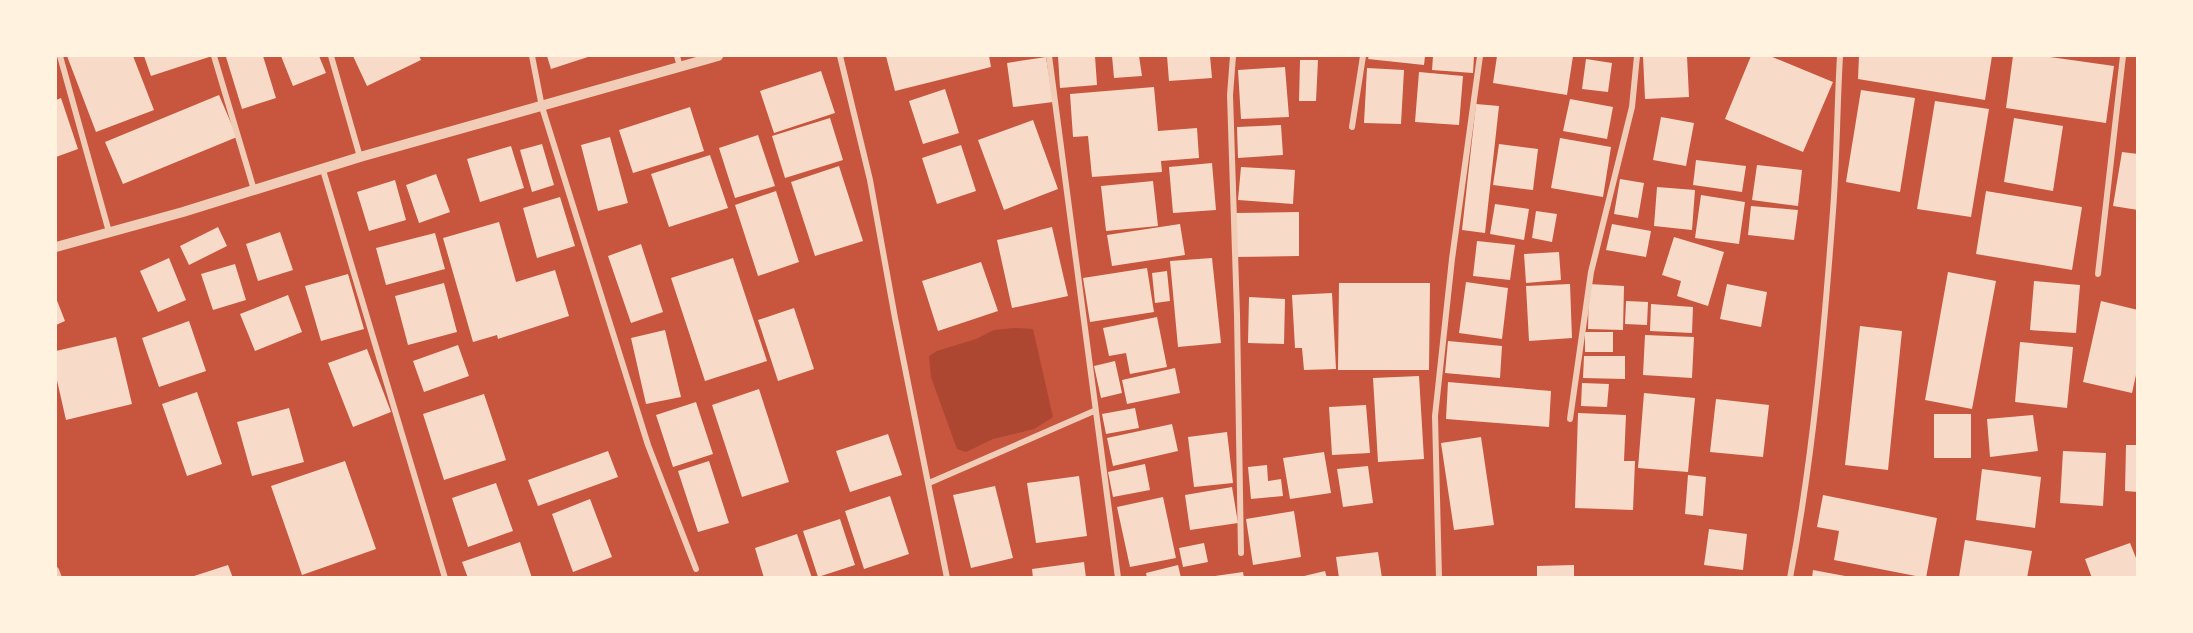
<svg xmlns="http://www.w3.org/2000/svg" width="2193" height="633" viewBox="0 0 2193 633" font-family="'Asap Condensed',sans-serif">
<rect width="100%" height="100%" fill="#c8553d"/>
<path fill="#ae4732" d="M1014,328l19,1 20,88 -19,12 -41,10 -27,13 -9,-3 -26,-72 -2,-21 8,-5 39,-12 18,-9z"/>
<path fill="#f7dbc8" d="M67,56h66l21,54 -58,22z
M144,56h64l1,1 -58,19z
M231,56h32l13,42 -34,11 -16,-52z
M281,56h38l7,17 -33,13z
M353,56h66l2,4 -54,26z
M547,56h44l-40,13z
M886,56h103l2,11 -96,24z
M1058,56h37l2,29 -37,3z
M1112,56h27l3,20 -28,2z
M1167,56h43l2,22 -43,3z
M1369,56h56l-1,9 -56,-6z
M1433,56h41l-1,17 -41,-3z
M1497,56h76l-6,39 -74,-12z
M1643,56h44l2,41 -44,2z
M1751,56h19l63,26 -30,70 -78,-33z
M1859,56h133l-7,44 -127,-21z
M2013,56h30l71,10 -8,57 -100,-15z
M1046,57l7,45 -40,5 -6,-44z
M1586,59l26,4 -4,29 -26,-3z
M1300,60h18l-2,41h-17z
M1285,67l4,50 -48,2 -3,-49z
M1367,68l37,2 -3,54 -37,-1z
M821,71l14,42 -61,20 -14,-42z
M1419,72l44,4 -4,49 -44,-3z
M1154,87l4,44 39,-3 2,30 -38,3 1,11 -70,5 -4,-41 -15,1 -3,-43z
M945,89l14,44 -36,11 -14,-43z
M1861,90l54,8 -15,94 -54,-10z
M219,95l18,42 -114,47 -18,-42z
M61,98l17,51 -22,8v-57z
M1570,99l43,8 -6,32 -44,-8z
M1935,101l54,8 -18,108 -54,-8z
M1476,104l23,2 -14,127 -23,-3z
M690,107l14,44 -71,22 -14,-43z
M1661,117l33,6 -8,43 -33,-6z
M830,118l13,42 -58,18 -13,-42z
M2014,118l49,8 -10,65 -49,-9z
M1033,120l25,69 -54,21 -26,-70z
M1281,125l2,30 -45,3 -1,-31z
M758,135l17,51 -40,12 -16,-50z
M610,137l18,66 -30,8 -17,-66z
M1560,138l51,9 -8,50 -52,-9z
M542,144l12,41 -22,7 -12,-42z
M1499,144l39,5 -5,41 -40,-5z
M961,145l15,46 -39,13 -15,-46z
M511,146l13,42 -44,14 -13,-43z
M2122,152l16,2v56l-25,-4z
M710,155l18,53 -59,19 -18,-53z
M1696,160l50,6 -4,26 -49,-7z
M1212,163l4,47 -43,3 -4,-46z
M1757,165l45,5 -4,36 -46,-6z
M839,166l24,75 -48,15 -24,-74z
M1241,167l54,3 -2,34 -55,-4z
M436,174l14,38 -31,11 -13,-38z
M1620,179l24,4 -6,35 -24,-4z
M395,180l11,40 -37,11 -12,-39z
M1153,181l5,45 -52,5 -5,-45z
M1657,187l38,3 -3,40 -38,-4z
M776,191l23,71 -41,14 -23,-71z
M1986,191l96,16 -10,63 -96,-16z
M1701,195l44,7 -6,42 -44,-6z
M560,197l15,49 -38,12 -14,-50z
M1495,204l34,5 -5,31 -34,-6z
M1751,206l47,4 -4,30 -46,-5z
M1536,211l21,3 -5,28 -20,-4z
M1299,212v44l-62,1 -1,-44z
M499,222l17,60 39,-12 14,46 -71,23 -1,-4 -24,7 -30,-104z
M1180,224l5,31 -73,11 -5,-31z
M1612,224l39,7 -5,26 -40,-7z
M218,227l9,19 -38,19 -9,-19z
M1052,227l16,69 -56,12 -15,-68z
M280,232l13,38 -35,11 -12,-37z
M435,233l10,36 -59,16 -10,-37z
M1674,237l50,15 -16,54 -31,-10 4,-15 -19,-6z
M1477,241l38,4 -5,35 -37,-4z
M641,244l22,68 -32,11 -23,-67z
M1559,252l2,28 -35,3 -2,-29z
M169,258l17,42 -28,12 -18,-41z
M733,258l34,103 -62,20 -34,-103z
M1212,258l9,85 -43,4 -8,-86z
M981,262l17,49 -60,20 -16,-50z
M235,264l11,36 -33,10 -12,-36z
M1147,268l7,44 -64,10 -7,-44z
M1167,271l3,30 -15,2 -3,-30z
M1948,272l48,9 -24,128 -47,-9z
M348,274l16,55 -43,12 -16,-55z
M2034,281l46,4 -4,48 -46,-3z
M1466,282l42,6 -6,51 -43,-6z
M444,283l13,49 -49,13 -13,-49z
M1339,283h91l-1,87h-91z
M1570,284l2,54 -43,3 -3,-55z
M1589,284l35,2 -1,44 -35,-1z
M1727,284l40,8 -6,35 -41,-8z
M1332,293l4,76 -32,1 -2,-22h-7l-3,-53z
M288,295l14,37 -47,19 -15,-37z
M1249,297l36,2 -1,45 -36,-1z
M56,298l9,23 -9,4z
M1626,301l22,1 -1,23 -22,-1z
M2101,301l37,9v56l-6,27 -49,-11z
M1651,304l42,3 -1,26 -42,-2z
M794,308l20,61 -36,12 -20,-61z
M1157,317l10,50 -37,7 -4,-21 -17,3 -6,-28z
M189,321l17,50 -47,16 -17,-49z
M1860,326l42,5 -14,139 -43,-5z
M665,330l16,67 -35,7 -15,-66z
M1585,332h28v20h-28z
M1645,335l49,2 -2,41 -49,-3z
M116,337l16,67 -66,16 -10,-44v-25z
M1448,341l54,5 -2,32 -55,-5z
M2020,342l53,5 -6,61 -52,-6z
M458,345l11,31 -45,16 -11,-31z
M367,349l24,63 -38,15 -25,-64z
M1584,356h41v23l-42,-1z
M1115,361l7,32 -21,5 -7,-32z
M1175,368l5,25 -53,11 -5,-24z
M1419,376l5,83 -46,3 -5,-84z
M1448,382l103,9 -2,36 -103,-8z
M1582,383l27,1 -2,23 -26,-1z
M759,389l30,93 -47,15 -30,-92z
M197,392l25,72 -35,12 -25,-72z
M1644,393l51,5 -7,74 -50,-4z
M484,394l22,66 -62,20 -21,-66z
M1716,399l53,6 -6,52 -53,-5z
M696,402l17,52 -40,13 -17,-52z
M1366,405l4,48 -38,2 -3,-48z
M289,408l15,54 -52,14 -15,-54z
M1135,408l4,20 -33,6 -4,-20z
M1578,413l48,2 -2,46h11l-2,49 -58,-2z
M1934,414h37v44h-37z
M2033,415l5,36 -48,6 -3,-38z
M1172,424l6,27 -65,15 -6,-28z
M1227,432l6,51 -39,4 -6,-50z
M888,434l14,41 -52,17 -14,-41z
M1481,437l13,88 -40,5 -13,-87z
M2126,445h12v47l-13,-1z
M608,451l10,26 -80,29 -10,-26z
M2063,451l43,2 -3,53 -43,-3z
M1324,452l7,41 -41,6 -7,-41z
M345,461l31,88 -74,26 -31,-89z
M709,461l20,62 -31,9 -20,-61z
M1145,464l5,26 -37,7 -5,-25z
M1267,465l1,16 13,-2 2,17 -32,3 -3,-32z
M1368,466l5,37 -30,4 -6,-38z
M1982,469l59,8 -6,51 -59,-8z
M1688,475l18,2 -3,39 -18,-2z
M1079,476l8,60 -51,7 -9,-60z
M496,483l17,48 -45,16 -16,-49z
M995,486l18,72 -42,10 -18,-73z
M1232,487l6,36 -48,7 -5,-35z
M1823,495l114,23 -11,60 -92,-18 5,-29 -22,-4z
M890,496l19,58 -45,15 -19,-58z
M1163,497l13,61 -46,9 -13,-60z
M590,499l22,58 -39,15 -21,-58z
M1294,511l7,46 -48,8 -7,-46z
M840,519l15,46 -37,12 -15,-46z
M1709,529l38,5 -4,36 -39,-5z
M797,534l15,44h-48l-9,-30z
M1965,540l67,11 -5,27 -68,-1z
M520,542l12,36h-64l-6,-16z
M1204,543l4,19 -25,5 -4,-19z
M2130,543l8,20v15h-46l-7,-19z
M1378,552l4,26h-43l-3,-21z
M1084,562l2,16h-53l-1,-9z
M228,565l5,13h-42v-1z
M1178,565l3,13h-34l-1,-5z
M1574,565v13h-37v-12z
M1813,570l32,6v2h-33z
M1325,571l2,7h-27v-1z
M1243,572l1,6h-29v-2z"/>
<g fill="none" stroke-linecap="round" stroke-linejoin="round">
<path stroke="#f1ccb7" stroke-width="6" d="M60,56l49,176
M214,56l40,134
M331,56l29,101
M532,56l10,51 106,338 48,124
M677,56l3,11
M840,56l30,124 25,138 52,260
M1049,56l69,522
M1233,56l-3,39 7,220 4,238
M1352,127l11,-71
M323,170l122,408
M2098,274l25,-218
M1570,419l21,-147 41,-165 5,-51
M929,483l165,-72
M56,570l3,8
M1439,578l-4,-162 17,-157 28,-203
M1790,578c23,-121 34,-245 43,-367 4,-52 4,-104 7,-155"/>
<path stroke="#f1ccb7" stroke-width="10" d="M56,247l127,-35 177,-55 358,-101"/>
</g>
<rect width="2193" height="633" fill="none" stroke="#fff3e0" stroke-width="114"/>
</svg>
